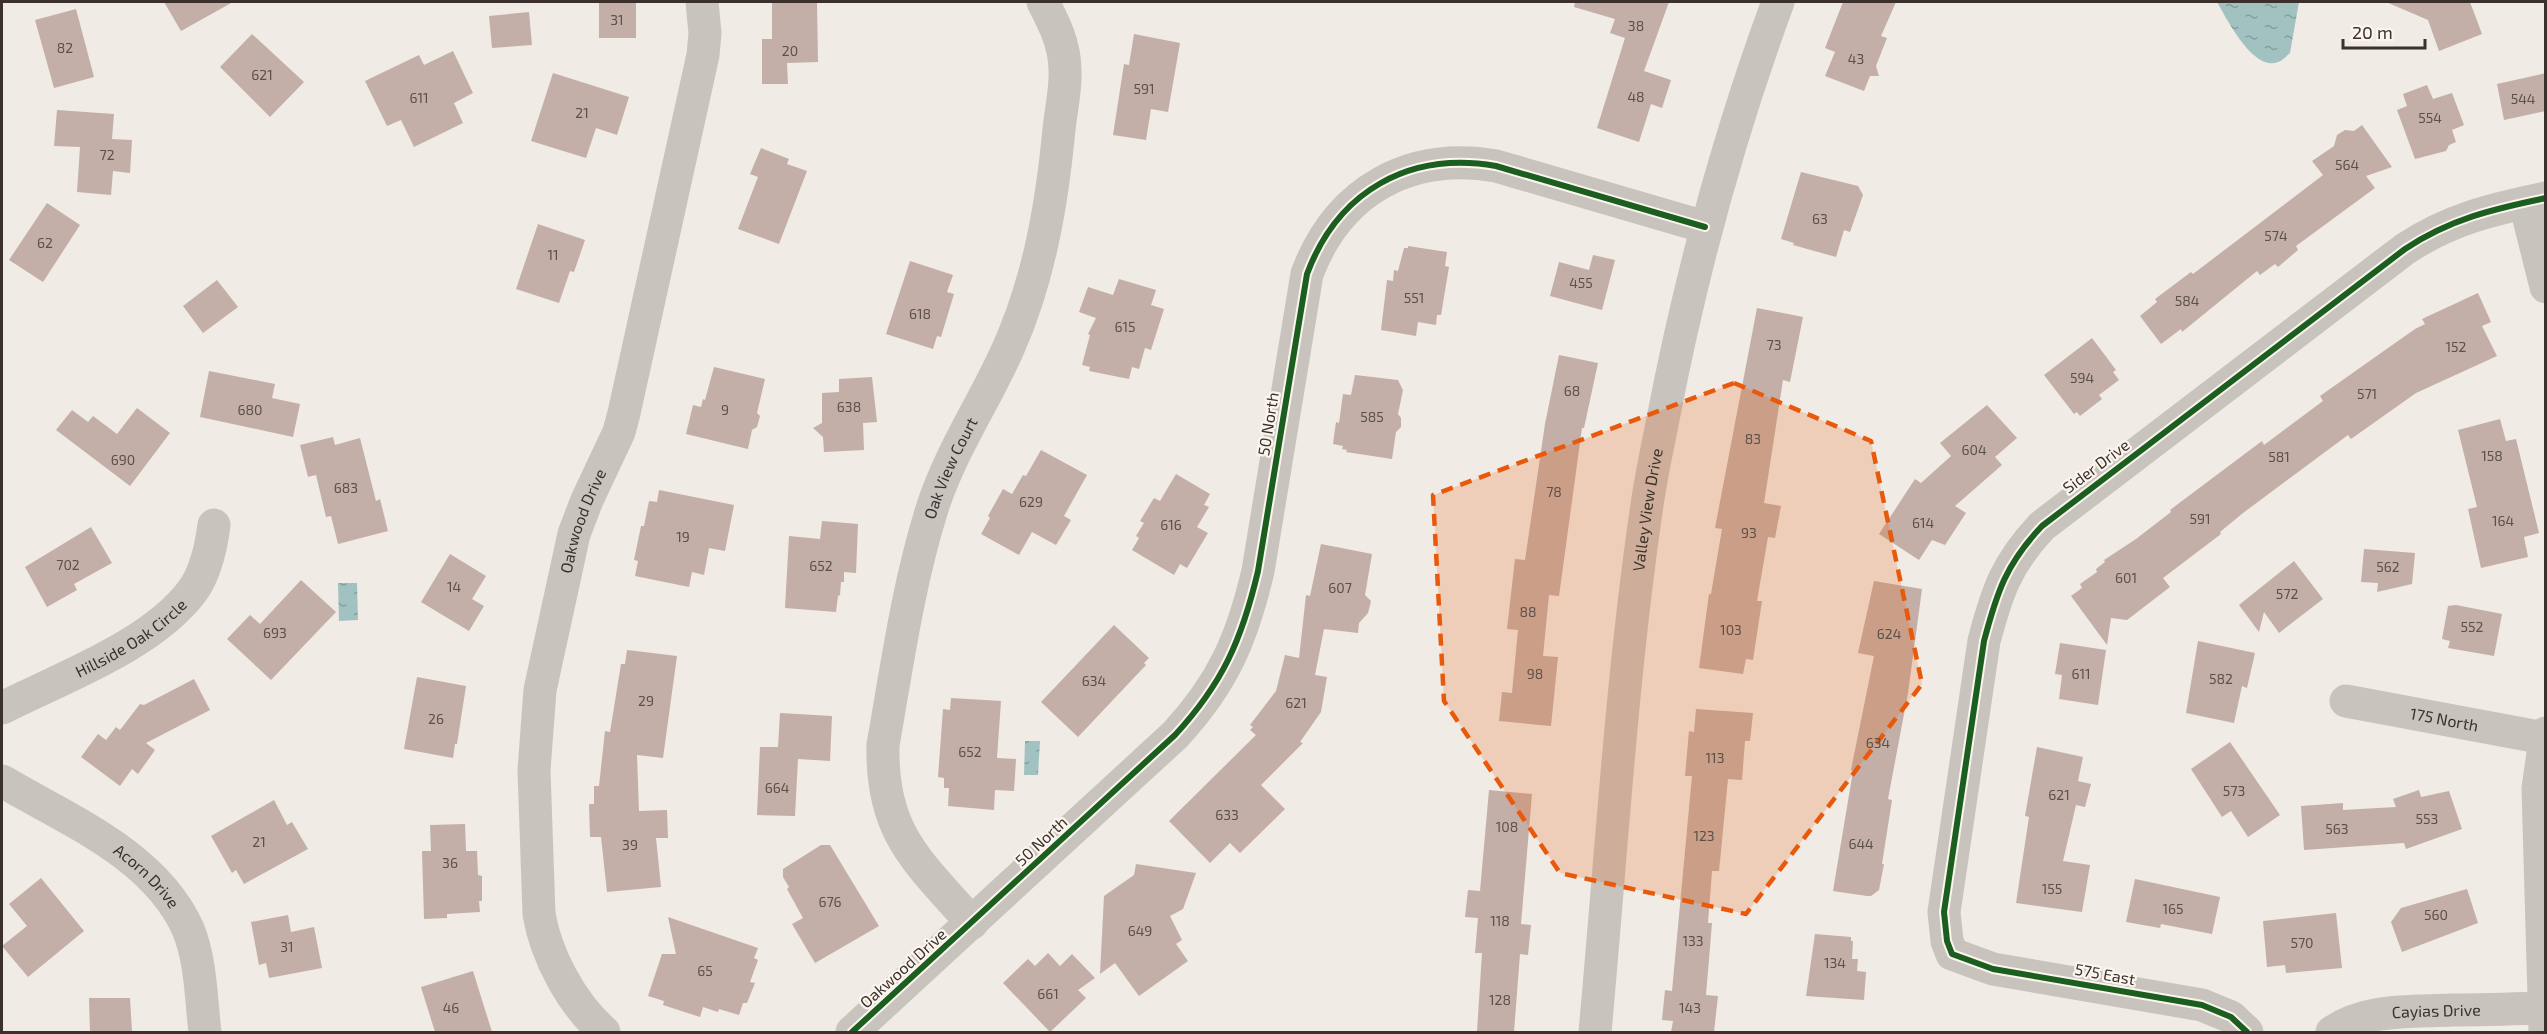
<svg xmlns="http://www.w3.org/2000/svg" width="2547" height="1034" viewBox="0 0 2547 1034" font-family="'Exo 2',sans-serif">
<defs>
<pattern id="water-ripples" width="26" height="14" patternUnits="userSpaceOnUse" patternTransform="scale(1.5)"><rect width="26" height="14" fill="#a1c2c1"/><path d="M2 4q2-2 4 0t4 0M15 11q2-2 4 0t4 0" fill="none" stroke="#849e9d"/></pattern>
</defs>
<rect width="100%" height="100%" fill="#f0ebe5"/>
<path fill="url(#water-ripples)" d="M2217,2h82l-9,51c-4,3 -8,8 -12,9 -25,10 -51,-43 -61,-60z
M338,583h19l1,37 -19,1z
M1025,741h15l-2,34h-14z"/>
<path fill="#c3afa7" d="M164,2h69l-52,29z
M599,2h37v36h-37z
M817,2l1,60 -31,1 1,21h-26v-45h10v-36z
M1575,2h94l-25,69 27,9 -9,28 -11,-4 -12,38 -42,-14 28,-90 -15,-5 5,-14 -41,-12z
M1843,2h53l-15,34 6,2 -11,28 3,10h-9l-6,15 -39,-15 10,-24 -10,-4z
M2386,2h84l12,32 -43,17 -11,-31z
M76,9l18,68 -40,11 -19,-68z
M529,12l3,33 -40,3 -3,-32z
M252,34l52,48 -34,35 -50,-50z
M1134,34l46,9 -12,69 -17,-3 -5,31 -33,-5 11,-71 5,1z
M453,51l20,42 -19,10 9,20 -49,24 -13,-27 -14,6 -22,-45 54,-26 5,10z
M553,73l76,24 -12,38 -21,-7 -10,30 -55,-17z
M2546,73v38l-42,9 -7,-36z
M2427,85l6,14 19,-6 12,32 -12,5 4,12 -7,3 -3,6 -31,8 -18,-49 10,-4 -4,-12z
M57,110l57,4 -2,25 20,1 -2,33 -17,-2 -2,24 -34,-3 3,-45 -26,-1z
M2362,125l30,42 -26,9 9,12 -79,58 2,4 -20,17 -3,-3 -15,11 -3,-4 -75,61 -1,-3 -20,15 -21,-28 17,-14 -2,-3 36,-27 2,2 130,-99 -11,-14 22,-15 3,-11 8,-5 9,1z
M761,148l28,11 -2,5 20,7 -28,73 -41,-15 20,-52 -8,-3z
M1801,172l57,14 5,9 -13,37 -6,-2 -8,27 -43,-12 1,-2 -13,-4z
M47,203l33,22 -37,57 -34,-22z
M538,224l47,16 -11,32 -4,-1 -11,32 -43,-14z
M1408,246l39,6 -2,14 4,1 -8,48h-4l-1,10 -18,-3 -2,14 -35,-6 6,-50 6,1 1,-11 4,1 6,-23h4z
M1593,255l22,5 -13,50 -52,-14 9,-34 30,8z
M910,261l43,14 -6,17 7,2 -13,43 -4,-1 -4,13 -47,-15z
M1119,279l37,11 -5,15 13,4 -13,41 -6,-2 -6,21 -7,-2 -3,12 -40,-8 1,-4 -8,-2 8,-30 -2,-1 8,-16 -17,-6 9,-25 25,8z
M217,280l21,27 -35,26 -20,-27z
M2478,293l13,29 -9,4 15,30 -81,37 -65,46 -3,-4 -105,78 -23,19 1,2 -58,44 7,9 -43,33 -16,-2 -4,27 -36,-49 11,-8 -2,-4 17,-12 -1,-3 9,-7 -1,-2 32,-21 35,-27 -1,-2 92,-69 2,4 59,-44 -3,-5 95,-67 10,-5 -3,-5z
M1757,308l46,9 -13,65 -7,-2 -19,123 17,3 -6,32 -7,-1 -11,64h5l-9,59 -7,-1 -3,15 -44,-6 10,-74h2l11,-65 -7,-1z
M2092,338l24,32 -3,2 6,8 -20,15 3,4 -22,17 -3,-4 -3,2 -30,-39z
M1559,355l39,8 -14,65h-2l-23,168 -10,-1 -6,61 15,1 -7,69 -52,-5 3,-29 10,1 6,-63 -11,-1 8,-70 10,1 20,-136z
M714,367l51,12 -8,34 3,3 -3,11 -5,3 -4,19 -62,-15 7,-29 8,2 2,-8 2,1z
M209,371l66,13 -3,14 28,6 -7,33 -93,-20z
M1355,375l43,5 5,10 -5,24 3,4v9l-5,5 -4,27 -46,-7 1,-2 -5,-1 1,-3 -10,-2 3,-22 3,1 4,-29 8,1z
M872,377l5,45 -14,1 1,27 -40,2 -1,-15 -10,-9 9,-5v-30l17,-1v-13z
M1987,405l30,33 -22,19 7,8 -47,41 11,7 -21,32 -13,-5 -13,20 -40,-26 36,-55 6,4 30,-27 -11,-13z
M137,408l33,25 -40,53 -74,-56 16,-20 16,12 5,-6 24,18z
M2500,419l6,22 10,-2 23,94 -15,4 4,20 -47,11 -13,-59 9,-2 -19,-77z
M333,437l2,8 25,-7 16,63 4,-2 8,32 -50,13 -7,-28 -5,1 -10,-42 -8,2 -8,-32z
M1041,450l46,25 -23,41 7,4 -15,25 -24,-13 -13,23 -38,-21 9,-16 -2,-2 15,-27 9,5 11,-19 3,1z
M1176,474l34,20 -6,11 5,2 -12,20 11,6 -21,35 -7,-4 -6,11 -42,-25 7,-12 -3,-2 8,-13 -4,-2 14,-23 6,3z
M659,490l75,15 -9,46 -16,-3 -5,27 -12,-3 -3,15 -54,-11 3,-15 -4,-1 7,-34h3l5,-25 8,1z
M822,521l36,3 -2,49 -12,-1v10h-3l-1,13 -2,1 -2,16 -51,-4 4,-72 31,3z
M91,527l21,36 -38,21 3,6 -30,17 -22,-40z
M1321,544l51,10 -7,41 6,6 -3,12 -9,10 -1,10 -34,-4 -9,46 12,2 -6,35 -21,30 3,1 -42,42 24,24 -45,44 -10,-10 -20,20 -41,-42 87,-86 -6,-5 3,-3 -3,-2 26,-34 9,-36 14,3 7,-63 4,1z
M2364,549l51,4 -3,31 -35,8 1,-9 -17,-1z
M450,554l36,22 -14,23 12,7 -15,25 -48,-29z
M2294,561l29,38 -44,34 -15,-21 -5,20 -20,-27z
M301,580l35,32 -65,68 -44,-41 23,-24 10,9z
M1874,581l48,8 -14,104 -20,106 4,1 -10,64h2l-5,26 -8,6h-4l-34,-5 20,-120 -2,-1 23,-114 -16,-3z
M2456,605l46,9 -8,42 -46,-8 2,-7 -8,-2 6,-33z
M1114,625l35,33 -5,5 2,2 -68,72 -37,-35z
M2198,641l57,12 -8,35 -5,-2 -8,37 -48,-10z
M2060,643l46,7 -8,55 -39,-6 3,-24 -7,-1z
M627,650l50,6 -14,102 -26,-3 2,56 28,-1 1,28h-12l5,49 -54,5 -6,-55h-11l-1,-33h5v-18h5l6,-55 5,1 11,-68h4z
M417,677l49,9 -9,58h-2l-2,14 -49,-9z
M194,679l16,31 -64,33 9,7 -17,24 -6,-5 -12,17 -39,-29 17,-23 8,6 10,-13 4,3 20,-26 4,1z
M951,698l50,3 -4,57 19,1 -2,32 -19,-1 -1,20 -46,-4 1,-18h-5v-10l-6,-1 5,-68 7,1z
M1696,709l57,4 -3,28h-5l-3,39 -14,-1 -9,92h-7l-4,52h4l-6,72 12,1 -4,36h-43l2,-11 -11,-1 3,-30 7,1 20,-215h-7l4,-45 5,1z
M780,713l52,3 -2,45 -32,-2 -3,57 -38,-1 3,-68h18z
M2230,742l50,73 -32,22 -17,-26 -9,6 -31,-48z
M2037,747l46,10 -5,24 13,3 -6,23 -9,-2 -13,56 27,4 -8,47 -66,-9 13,-86 -4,-1z
M1489,790l43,4 -11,130 10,1 -3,30 -8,-1 -6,78h-37l5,-79h-7l3,-35 -13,-1 3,-27 12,1z
M2419,790l2,7 28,-6 13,38 -56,20 -2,-6 -100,7 -3,-44 42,-3v7l53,-3 -3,-8z
M274,800l13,25 5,-3 16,27 -64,35 -8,-14 -4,3 -21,-37z
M465,824l1,27h11l1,24 4,1v25h-3l1,11 -33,2v4l-23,1 -2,-68h9l-1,-26z
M821,845h9l49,81 -64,37 -23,-39 11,-6 -16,-29 2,-2 -6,-10v-8z
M1136,864l60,9 -13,36 -13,7 12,24 -6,4 12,17 -49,35 -24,-33 -15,11 4,-78 30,-21z
M41,878l43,53 -56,46 -26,-31 25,-20 -18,-22z
M2135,879l85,18 -8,37 -51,-10 -1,4 -34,-6z
M2467,889l11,34 -76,29 -11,-30 10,-14z
M2336,913l6,55 -56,5 -1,-8 -18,2 -4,-46z
M288,915l3,17 23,-5 8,41 -53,10 -3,-15 -7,2 -8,-43z
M668,917l90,31 -4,10 4,2 -8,22 5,1 -8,20h-4l-4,12 -20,-6 -1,3 -15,-5 -3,10 -37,-12 1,-4 -16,-5 14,-42h14z
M1815,934l36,3v4h2l-1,18h6l-1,12 9,1 -2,28 -58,-4z
M1048,953l12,13 12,-12 23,24 -17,12 8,8 -36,34 -47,-49 25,-24 7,7z
M473,971l19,61h-57l-14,-45z
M89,998h41l2,34h-42z"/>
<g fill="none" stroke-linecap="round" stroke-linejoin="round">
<g stroke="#c9c3be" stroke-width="33">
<path d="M2525,203l21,84"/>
<path id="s1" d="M2346,701l198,37"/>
<path id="s2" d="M2,708c59,-30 151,-63 191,-118 13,-18 18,-42 21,-65"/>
<path id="s3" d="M2,781c66,39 153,74 186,148 13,31 13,70 17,103"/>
<path id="s4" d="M972,923c-54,-62 -91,-89 -89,-178 14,-79 25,-160 49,-236 18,-57 52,-106 76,-160 31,-69 44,-145 51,-220 2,-19 7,-40 6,-59 0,-25 -11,-47 -22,-68"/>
<path id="s5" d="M604,1032c-32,-28 -58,-76 -65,-118l-5,-144 6,-80 34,-156 13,-34 32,-68 5,-19 79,-358 2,-22 -3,-31"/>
<path d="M852,1032l323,-297c48,-52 67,-96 83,-164l49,-297c31,-83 102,-123 189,-108l209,61"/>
<path id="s6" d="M1595,1032c16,-173 26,-348 51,-520 4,-31 11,-62 17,-93 28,-145 64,-279 115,-417"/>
<path d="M2247,1032l-16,-15 -29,-12 -209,-36 -41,-15 -5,-13 -3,-29 40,-271c13,-49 22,-77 58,-115l363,-277c45,-30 88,-40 141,-51"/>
<path id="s7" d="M2332,1032c35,-24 79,-20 120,-22 31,0 62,-1 92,-2"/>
<path d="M2545,1032l-7,-244 8,-55"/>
</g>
<defs>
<path id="cycleway" d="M852,1032l323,-297c48,-52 67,-96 83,-164l49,-297c31,-83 102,-123 189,-108l209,61
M2247,1032l-16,-15 -29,-12 -209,-36 -41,-15 -5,-13 -3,-29 40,-271c13,-49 22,-77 58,-115l363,-277c45,-30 88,-40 141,-51"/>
</defs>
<use href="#cycleway" stroke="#fbf5ee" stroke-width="10"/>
<use href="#cycleway" stroke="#1b5e20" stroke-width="6"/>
</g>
<path fill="#e8590c" fill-opacity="0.2" stroke="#e8590c" stroke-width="4.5" stroke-dasharray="12 8" stroke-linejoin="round" d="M1734,383l137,58 51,243 -176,230 -186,-41 -116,-172 -11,-206z"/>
<g text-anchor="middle" stroke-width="4.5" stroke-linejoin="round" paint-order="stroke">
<g font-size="14" fill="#5d504a">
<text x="617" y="25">31</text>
<text x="1636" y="31">38</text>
<text x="65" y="53">82</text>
<text x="790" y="56">20</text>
<text x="1856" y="64">43</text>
<text x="262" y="80">621</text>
<text x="1144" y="94">591</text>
<text x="1636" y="102">48</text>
<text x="419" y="103">611</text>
<text x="2523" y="104">544</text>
<text x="582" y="118">21</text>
<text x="2430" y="123">554</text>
<text x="107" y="160">72</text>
<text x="2347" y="170">564</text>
<text x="1820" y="224">63</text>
<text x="2276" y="241">574</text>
<text x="45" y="248">62</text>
<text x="553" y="260">11</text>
<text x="1581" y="288">455</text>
<text x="1414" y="303">551</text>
<text x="2187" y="306">584</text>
<text x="920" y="319">618</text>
<text x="1125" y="332">615</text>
<text x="1774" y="350">73</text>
<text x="2456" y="352">152</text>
<text x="2082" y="383">594</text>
<text x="1572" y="396">68</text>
<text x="2367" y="399">571</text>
<text x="849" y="412">638</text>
<text x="250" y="415">680</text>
<text x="725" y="415">9</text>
<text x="1372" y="422">585</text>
<text x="1753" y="444">83</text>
<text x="1974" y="455">604</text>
<text x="2492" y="461">158</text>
<text x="2279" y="462">581</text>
<text x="123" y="465">690</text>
<text x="346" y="493">683</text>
<text x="1554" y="497">78</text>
<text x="1031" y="507">629</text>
<text x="2200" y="524">591</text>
<text x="2503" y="526">164</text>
<text x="1923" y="528">614</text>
<text x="1171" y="530">616</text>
<text x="1749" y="538">93</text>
<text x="683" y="542">19</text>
<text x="68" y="570">702</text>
<text x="821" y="571">652</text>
<text x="2388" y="572">562</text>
<text x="2126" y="583">601</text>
<text x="454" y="592">14</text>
<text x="1340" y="593">607</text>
<text x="2287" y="599">572</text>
<text x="1528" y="617">88</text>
<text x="2472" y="632">552</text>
<text x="1731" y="635">103</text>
<text x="275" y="638">693</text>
<text x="1889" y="639">624</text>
<text x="1535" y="679">98</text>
<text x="2081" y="679">611</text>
<text x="2221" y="684">582</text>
<text x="1094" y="686">634</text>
<text x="646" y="706">29</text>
<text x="1296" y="708">621</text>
<text x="436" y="724">26</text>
<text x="1878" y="748">634</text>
<text x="970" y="757">652</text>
<text x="1715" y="763">113</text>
<text x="777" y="793">664</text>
<text x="2234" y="796">573</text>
<text x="2059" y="800">621</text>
<text x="1227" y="820">633</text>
<text x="2427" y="824">553</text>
<text x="1507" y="832">108</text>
<text x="2337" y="834">563</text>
<text x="1704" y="841">123</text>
<text x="259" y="847">21</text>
<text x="1861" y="849">644</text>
<text x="630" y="850">39</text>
<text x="450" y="868">36</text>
<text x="2052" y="894">155</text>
<text x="830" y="907">676</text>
<text x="2173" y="914">165</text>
<text x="2436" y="920">560</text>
<text x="1500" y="926">118</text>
<text x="1140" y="936">649</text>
<text x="1693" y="946">133</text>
<text x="2302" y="948">570</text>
<text x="287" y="952">31</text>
<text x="1835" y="968">134</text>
<text x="705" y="976">65</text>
<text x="1048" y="999">661</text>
<text x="1500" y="1005">128</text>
<text x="451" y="1013">46</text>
<text x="1690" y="1013">143</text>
</g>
<g font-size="16" fill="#3b302b" stroke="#fbf5ee">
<text transform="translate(1268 424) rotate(-81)" y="6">50 North</text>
<text transform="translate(2096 466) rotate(-37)" y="6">Sider Drive</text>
<text dy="6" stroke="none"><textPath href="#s4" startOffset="492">Oak View Court</textPath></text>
<text dy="6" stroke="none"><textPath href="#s6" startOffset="525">Valley View Drive</textPath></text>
<text dy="6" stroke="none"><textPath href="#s5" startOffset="536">Oakwood Drive</textPath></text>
<text dy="6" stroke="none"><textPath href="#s2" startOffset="147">Hillside Oak Circle</textPath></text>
<text dy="6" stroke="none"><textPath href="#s1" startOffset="100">175 North</textPath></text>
<text transform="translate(1041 841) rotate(-43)" y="6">50 North</text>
<text dy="6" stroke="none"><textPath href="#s3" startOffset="174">Acorn Drive</textPath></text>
<text transform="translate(903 968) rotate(-42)" y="6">Oakwood Drive</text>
<text transform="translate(2105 974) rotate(10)" y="6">575 East</text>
<text dy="6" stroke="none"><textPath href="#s7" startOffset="108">Cayias Drive</textPath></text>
</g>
</g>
<rect width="2547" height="1034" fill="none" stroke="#3b302b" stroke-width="6"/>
<path d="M2343 39v9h82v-9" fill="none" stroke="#3b302b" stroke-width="3"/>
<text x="2352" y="39" font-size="18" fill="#3b302b" stroke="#fbf5ee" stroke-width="4.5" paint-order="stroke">20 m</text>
</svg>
